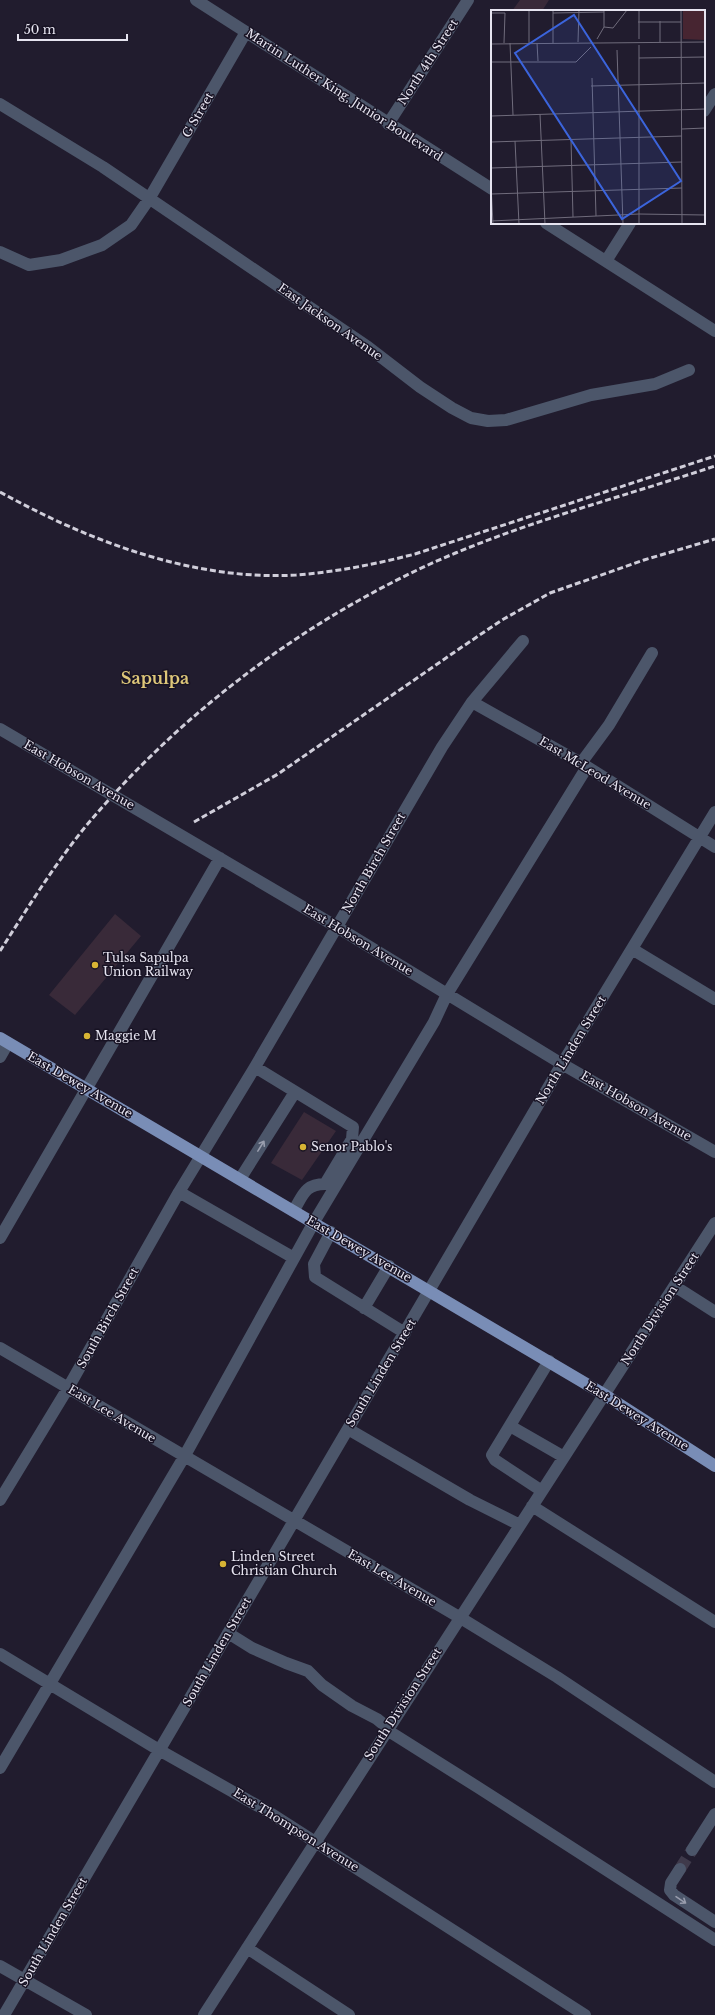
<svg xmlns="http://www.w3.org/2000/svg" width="715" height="2015" viewBox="0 0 715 2015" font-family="'Libre Baskerville',serif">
<rect width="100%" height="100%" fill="#211c2e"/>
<path fill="#392a39" d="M520,0h29l-7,11h-30z
M115,914l26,22 -66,79 -26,-20z
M304,1112l32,19 -34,49 -31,-17z"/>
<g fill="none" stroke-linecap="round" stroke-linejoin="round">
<path stroke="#3f3a4b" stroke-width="12" stroke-dasharray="12 6" stroke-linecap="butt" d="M680,1869l12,-19"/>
<path stroke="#4c566a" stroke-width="12" d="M196,0l296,189
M0,104l103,63 265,180 52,40 32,21 19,10 17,3 18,-1 85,-25 64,-11 34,-14
M704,111l11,-17
M388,124l80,-124
M546,223l169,108
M0,252l29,13 32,-5 41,-15 29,-20 18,-26 97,-167
M606,261l24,-38
M472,702l109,61 134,84
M0,729l337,198 225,137 153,88
M581,763l28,-38 43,-72
M632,949l83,50
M0,1057l8,-14
M255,1067l98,60 -1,12 -27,45c-20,0 -22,11 -31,26
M240,1179l55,-87
M179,1192l115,66
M331,1232l-17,32 1,13 90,56
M0,1238l220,-380
M676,1287l39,25
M364,1308l25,-42
M0,1348l459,269 98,60 158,105
M510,1426l54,31
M348,1429l122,71 50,25
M542,1491l-47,-31 -3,-5 57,-94
M0,1500l68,-112 111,-196 76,-125 187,-320 30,-45 51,-61
M532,1506l183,116
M228,1633l24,15 34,15 22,8 14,14 30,21 25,13 11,9
M0,1654l159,96 108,61 318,204
M387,1730l92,58 236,152
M0,1768l184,-311 130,-235 120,-200 13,-28 140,-227
M692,1850l23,-36
M680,1869l-9,14 -1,7 4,5 41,27
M247,1948l102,67
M0,1966l86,49
M4,2015l558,-951 153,-252
M204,2015l511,-792"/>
<path stroke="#798db6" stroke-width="12" d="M0,1038l605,357 110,71"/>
<path stroke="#d0ceda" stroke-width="3" stroke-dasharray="6 3" stroke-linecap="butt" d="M0,492c89,49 193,89 296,83 41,-3 80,-11 119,-21l300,-98
M194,822l84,-48 181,-125 43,-29 48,-27 94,-33 71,-21
M0,951c27,-42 54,-86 86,-125 92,-110 212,-201 342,-261 92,-42 191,-67 287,-99"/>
</g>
<defs><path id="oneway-shaft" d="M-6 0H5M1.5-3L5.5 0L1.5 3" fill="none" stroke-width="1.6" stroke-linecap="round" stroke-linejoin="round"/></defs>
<g stroke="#999dad">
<use href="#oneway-shaft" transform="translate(261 1146) rotate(-58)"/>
<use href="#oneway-shaft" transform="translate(681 1900) rotate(34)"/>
</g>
<g fill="#d7b434" stroke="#181324" stroke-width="1.5">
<circle cx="95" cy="965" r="4"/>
<circle cx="87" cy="1036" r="4"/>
<circle cx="303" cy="1147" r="4"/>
<circle cx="223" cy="1564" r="4"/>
</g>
<g text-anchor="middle" stroke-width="3" stroke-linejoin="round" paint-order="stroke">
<g font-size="12" fill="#e6e4f0" stroke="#181324">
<text transform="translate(428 62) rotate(-57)" y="4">North 4th Street</text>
<text transform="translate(344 95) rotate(33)" y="4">Martin Luther King, Junior Boulevard</text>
<text transform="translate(198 115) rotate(-60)" y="4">G Street</text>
<text transform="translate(330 322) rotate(35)" y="4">East Jackson Avenue</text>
<text transform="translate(595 773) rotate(31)" y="4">East McLeod Avenue</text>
<text transform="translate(79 775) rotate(30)" y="4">East Hobson Avenue</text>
<text transform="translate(374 863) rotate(-60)" y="4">North Birch Street</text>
<text transform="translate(358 940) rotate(31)" y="4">East Hobson Avenue</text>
<text transform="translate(571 1050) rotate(-59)" y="4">North Linden Street</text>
<text transform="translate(80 1085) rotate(30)" y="4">East Dewey Avenue</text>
<text transform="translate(636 1106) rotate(30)" y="4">East Hobson Avenue</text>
<text transform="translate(359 1249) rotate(30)" y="4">East Dewey Avenue</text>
<text transform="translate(660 1309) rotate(-57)" y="4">North Division Street</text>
<text transform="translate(108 1318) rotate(-61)" y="4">South Birch Street</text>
<text transform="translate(381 1373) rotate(-59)" y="4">South Linden Street</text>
<text transform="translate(112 1414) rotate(31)" y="4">East Lee Avenue</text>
<text transform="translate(637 1416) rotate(32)" y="4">East Dewey Avenue</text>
<text transform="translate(392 1578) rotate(30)" y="4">East Lee Avenue</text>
<text transform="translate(217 1652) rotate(-60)" y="4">South Linden Street</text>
<text transform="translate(403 1704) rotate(-57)" y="4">South Division Street</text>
<text transform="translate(296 1830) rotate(32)" y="4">East Thompson Avenue</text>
<text transform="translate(53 1932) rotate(-60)" y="4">South Linden Street</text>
</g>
<g font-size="12" fill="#e6e4f0" stroke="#181324" text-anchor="start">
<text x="103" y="962">Tulsa Sapulpa<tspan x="103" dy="14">Union Railway</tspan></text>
<text x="95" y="1040">Maggie M</text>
<text x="311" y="1151">Senor Pablo's</text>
<text x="231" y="1561">Linden Street<tspan x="231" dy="14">Christian Church</tspan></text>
</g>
<g font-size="16" font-weight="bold" fill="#ddc679" stroke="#181324">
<text x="155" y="684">Sapulpa</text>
</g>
</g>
<g transform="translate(491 10)">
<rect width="214" height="214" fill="#211c2e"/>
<path d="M192,0h22v30l-22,-1z" fill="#472531"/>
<path fill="none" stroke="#706c7c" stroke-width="1" d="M38,0v33M62,0v33M148,0v29M190,0l1,214M0,3h14l-1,30M62,3l51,-1M147,12h43M113,17l9,1 14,-18M106,29l7,-12v-17M87,32l1,-32M169,32v-21M19,33l3,72M46,33l1,18M0,34l214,-2M148,35v179M126,40l6,174M148,48l66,-1M0,52h85l15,-15M101,68l4,138M100,76l114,-3M49,104l5,110M0,106l214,-7M191,119l23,-1M80,130l2,77M24,131l4,83M0,132l191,-6M0,158l191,-6M0,175l2,39M0,184l191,-6M0,211l148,-7 66,1"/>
<path fill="#3b64dc" fill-opacity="0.15" stroke="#3b64dc" stroke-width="2" d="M83,5l107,166 -59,38 -107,-166z"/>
<rect width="214" height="214" fill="none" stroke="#e6e4f0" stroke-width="2"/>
</g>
<path d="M18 34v6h109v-6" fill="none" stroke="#e6e4f0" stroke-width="2"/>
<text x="24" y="34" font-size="12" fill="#e6e4f0" stroke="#181324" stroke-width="3" paint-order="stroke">50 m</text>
</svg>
